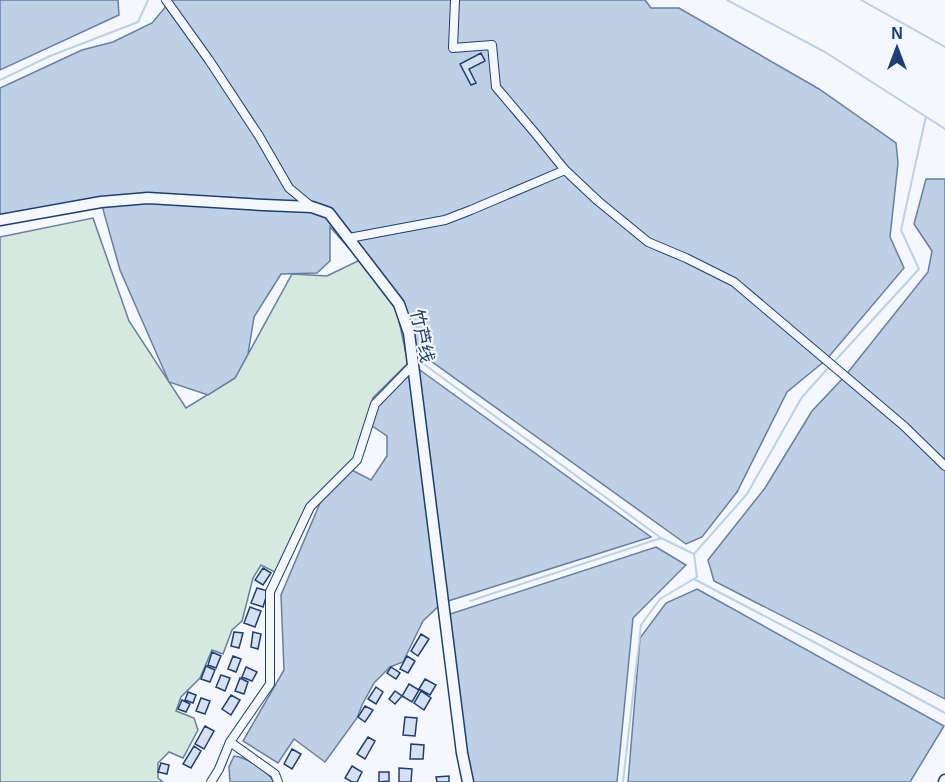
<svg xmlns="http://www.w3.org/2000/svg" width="945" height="782" viewBox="0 0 945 782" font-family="Arial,'Noto Sans SC',sans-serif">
<rect width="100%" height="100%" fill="#f4f7fb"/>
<path fill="#d7e8df" stroke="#687fa3" stroke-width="1.5" d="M93,218l36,103 57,87 49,-30 57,-104 35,2 35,-17 34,48 12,56 -35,35 -16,62 -50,47 -30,66 -16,-8 -8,13 -11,43 -10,9 -9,24 -11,-4 -12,28 -19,19 -5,14 18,7 4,12 -15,28 -14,-6 -11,11v15l5,4h-163v-545z"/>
<path fill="#bed0e5" stroke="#687fa3" stroke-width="1.5" d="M0,0h118l1,15 -119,55z
M169,0h476l6,8h28l140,81 77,54 2,20 -8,74 14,31 -78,92 -39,32 -50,100 -35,45 -16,7 -276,-198 -11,-42 -69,-77v34l-13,12 -36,1 -27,43 -6,37 -13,24 -27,17 -39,-13 -49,-112 -19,-68 -101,18v-132l82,-38 31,-8 39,-19 16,-19z
M926,179h19v520l-231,-118 -6,-21 57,-72 47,-77 33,-35 83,-104 4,-21 -18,-27z
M413,365l238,172 -209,66 -19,18 -20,41 -13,5 -16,16 -12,22 -5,13 -32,44 -31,-23 -16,24 -35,-22 41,-71 -3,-75 45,-106 22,-21 23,12 16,-24v-20l-18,-12 6,-20z
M656,547l30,18 -53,53 -16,164h-149l-24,-166z
M697,589l247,137 -34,56h-282l12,-144 26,-35z
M234,756c12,1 34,15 40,26h-44l-1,-15z"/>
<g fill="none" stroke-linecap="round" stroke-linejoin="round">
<path stroke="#bed0e5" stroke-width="2" d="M727,0l98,52 120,77
M861,0l84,47
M0,80l50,-24 88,-34 10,-22
M426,356l-5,6 240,176 33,16
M834,362l85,-93 -18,-39 25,-114
M694,579l120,63 131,71
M470,601l191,-63
M623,782l18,-157 19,-26 37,-22 -3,-23 53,-60 55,-97 28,-31"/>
</g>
<path fill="#d5e0f0" stroke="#1d3f73" stroke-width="1.5" d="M481,53l4,8 -16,8 7,14 -5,2 -11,-21z
M263,568l8,5 -8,12 -8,-5z
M257,588l11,3 -5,16 -12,-4z
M250,607l11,4 -6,16 -11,-4z
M234,632l9,1 -4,15 -8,-2z
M253,632l8,2 -3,15 -7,-2z
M421,634l8,5 -11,17 -7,-5z
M212,652l9,4 -5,12 -8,-3z
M233,656l8,3 -5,13 -8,-3z
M407,656l8,5 -7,12 -8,-4z
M206,666l9,4 -5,12 -9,-3z
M246,667l11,5 -5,9 -10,-4z
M391,667l9,6 -4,6 -9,-6z
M221,675l9,3 -5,13 -9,-4z
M240,678l8,4 -4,12 -9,-3z
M425,679l11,6 -6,10 -11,-6z
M409,684l10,6 -7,12 -10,-6z
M376,687l7,5 -7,12 -8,-5z
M395,691l7,5 -7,8 -6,-5z
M421,691l10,7 -7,12 -10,-7z
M188,692l8,3 -3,8 -8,-3z
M231,695l9,5 -9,15 -9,-6z
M201,698l9,3 -5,13 -9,-3z
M182,700l8,4 -4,8 -8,-3z
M365,706l8,4 -8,12 -7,-5z
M405,717l12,1 -2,18 -12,-1z
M205,726l9,5 -10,18 -9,-5z
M368,737l7,4 -10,18 -8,-5z
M411,744l13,1 -1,14h-13z
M194,746l7,5 -10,17 -8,-4z
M292,749l9,5 -9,15 -8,-5z
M161,763l8,2 -2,9 -9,-2z
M352,766l10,6 -5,10h-5l-7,-4z
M399,768l13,1 -1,13h-12z
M379,772h10v9l-10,1z
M449,776v6h-12l-1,-5z"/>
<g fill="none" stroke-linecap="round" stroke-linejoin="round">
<defs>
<path id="street" d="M166,0l43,60 50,76 30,52 23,19
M455,0l-2,48 39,-3 4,42 39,46 30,37 33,31 50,41 38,16 48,24 170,144 41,40
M349,238l96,-18 26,-10 94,-40
M230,742l45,32 3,8
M211,782l8,-13 11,-27 40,-58v-92l40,-85 47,-47 18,-56 38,-39"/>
<path id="secondary" d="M0,220l101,-18 47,-4 116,7 48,2 17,6 70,91 10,29 53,420 6,29
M944,782l1,-2"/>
</defs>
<use href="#street" stroke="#1d3f73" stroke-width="10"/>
<use href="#secondary" stroke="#1d3f73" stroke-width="13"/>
<use href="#street" stroke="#f4f7fb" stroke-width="8"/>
<use href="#secondary" stroke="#f4f7fb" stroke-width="10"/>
</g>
<g text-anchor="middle" stroke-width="4.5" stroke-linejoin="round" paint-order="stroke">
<g font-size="18" fill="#1d3f73" stroke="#f4f7fb">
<text transform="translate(422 336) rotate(78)" y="6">竹芦线</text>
</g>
</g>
<g transform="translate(897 48)" stroke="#f4f7fb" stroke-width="4.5" paint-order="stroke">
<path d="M0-4.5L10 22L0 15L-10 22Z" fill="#1d3f73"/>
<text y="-9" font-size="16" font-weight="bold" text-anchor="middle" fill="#1d3f73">N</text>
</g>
</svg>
